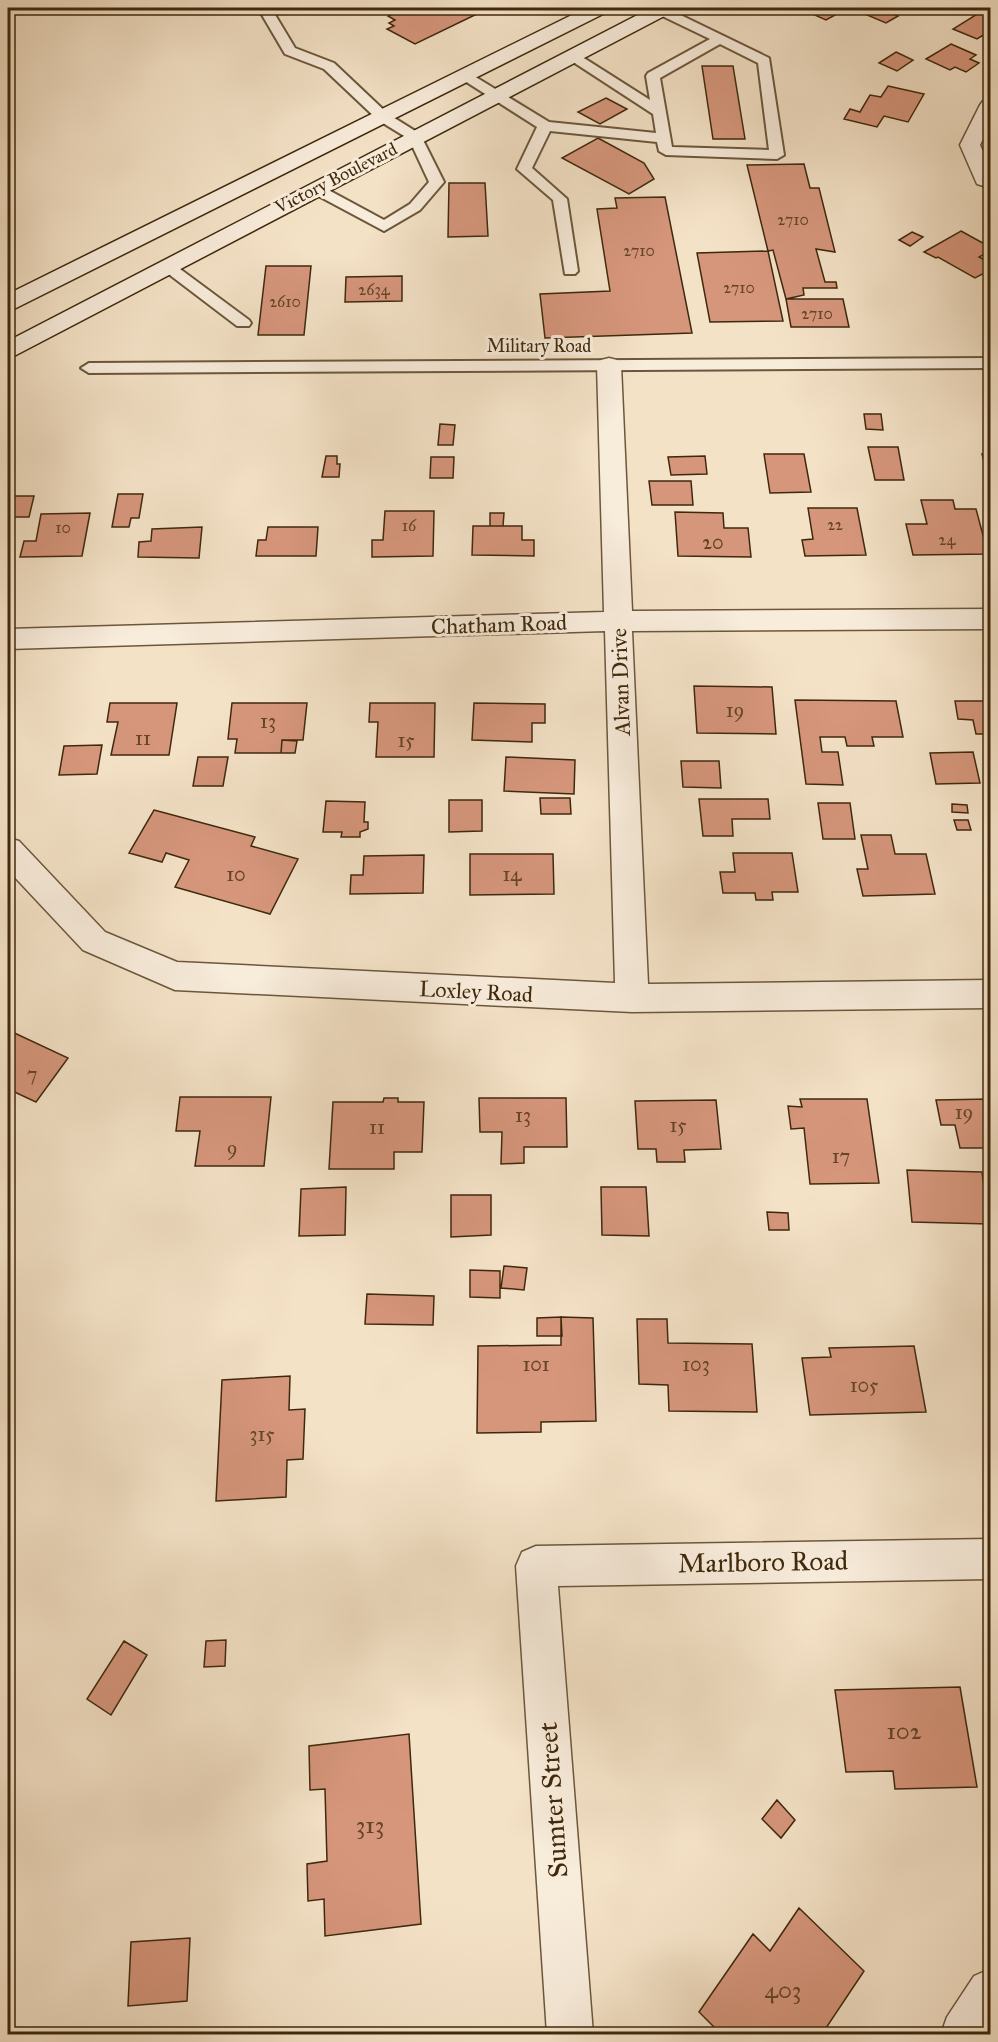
<svg xmlns="http://www.w3.org/2000/svg" width="998" height="2042" viewBox="0 0 998 2042" font-family="'IM FELL Great Primer',serif">
<rect width="100%" height="100%" fill="#f4e2c7"/>
<filter id="stains"><feTurbulence type="fractalNoise" baseFrequency=".00333" numOctaves="4"/><feColorMatrix values="0 0 0 0 .2 0 0 0 0 .09 0 0 0 0 .02 0 0 0 .5 -.17"/></filter>
<radialGradient id="worn" r=".72"><stop offset=".6" stop-color="#630" stop-opacity="0"/><stop offset="1" stop-color="#630" stop-opacity=".3"/></radialGradient>
<path fill="#d6967c" stroke="#3f290c" stroke-width="1.5" d="M399,8h72l10,4 -66,32 -28,-15 7,-3 -5,-3 6,-3 -7,-4 15,-7z
M803,8h45l-22,12 -25,-11z
M879,8l19,8 -12,7 -19,-8z
M982,11l8,4v22l-5,-3 -8,5 -24,-10z
M951,44l25,11 -6,4 9,4 -13,9 -11,-5 -5,3 -24,-11z
M896,52l17,8 -16,11 -18,-8z
M702,66h31l12,73h-32z
M888,86l36,8 -16,28 -24,-6 -7,11 -33,-8 6,-10 10,3 10,-17 11,2z
M606,98l21,11 -27,15 -22,-12z
M598,138l46,25 10,16 -25,15 -67,-36z
M804,164l6,24h9l16,64 -19,-3 9,33h11l1,6h-34l1,7 -18,4 -13,-49 -5,1 -21,-86z
M449,183h36l3,53 -40,1z
M665,197l27,136 -147,5 -5,-44 70,-3 -13,-82 20,-1 -2,-10z
M961,231l29,16v4l-11,6 11,6v7l-15,8 -37,-21 -2,1 -12,-6z
M912,232l11,5 -13,9 -11,-6z
M768,251l15,70 -73,1 -13,-69z
M266,266h45l-7,69h-46z
M402,276v25l-57,1 1,-25z
M786,299h57l6,28h-58z
M864,414h17l2,16 -17,-1z
M440,424l15,1 -2,20h-15z
M868,447h30l6,33h-29z
M764,454h40l7,38 -41,1z
M982,454h8v24h-2z
M326,456h11v8h3l-1,13h-17z
M705,456l2,18 -36,1 -3,-18z
M431,457h23l-1,21h-23z
M649,481h42l2,24h-41z
M118,494h25l-4,24h-8l-2,9h-17z
M9,496h25l-5,21h-21z
M921,500h32l2,9h21l12,45 -75,1 -7,-31h21z
M808,508h49l9,47 -61,1 -3,-16 11,-1z
M385,511h49l-1,45 -61,1v-17h11z
M675,512l48,1 1,15h24l3,29 -73,-1z
M90,513l-8,43 -62,1 4,-16h12l5,-27z
M490,513h14l-1,13h-13z
M473,526h49v14h12v16l-62,-1z
M202,527l-3,31 -61,-1 1,-15 12,-1 1,-12z
M268,527h50l-2,29h-60l2,-16h8z
M694,686l78,1 4,47 -79,-1z
M795,700l101,1 7,36h-31l2,9h-27l-2,-9h-25l2,15h16l5,33 -37,-1z
M955,701h35v33h-14l-3,-14 -15,-1z
M110,703h67l-8,52h-58l7,-33h-11z
M232,703h75l-4,37h-21l-1,13h-46l2,-14h-9z
M370,703h65l-1,54h-58l2,-35h-9z
M474,703l71,1v19h-13v19l-60,-2z
M282,740l15,1 -2,12h-14z
M102,745l-5,29 -38,1 5,-29z
M973,752l7,31 -44,1 -6,-31z
M198,757h30l-5,29h-30z
M506,757l69,3 -1,34 -70,-3z
M681,761h38l2,27 -38,-1z
M540,798h30l1,16h-30z
M699,799h69l2,20h-38l1,17h-30z
M449,800h33v31l-33,1z
M326,801l39,1 -1,20h4v7l-8,3v5h-19l1,-5h-19z
M818,803h32l5,36h-32z
M952,804l15,1 1,8 -16,-1z
M154,810l101,27 -4,9 47,13 -28,55 -95,-27 14,-27 -23,-7 -4,9 -33,-9z
M954,820h14l3,10h-14z
M861,835h30l4,19h31l9,40 -72,2 -6,-27h11z
M733,853h59l6,39h-26l1,8h-17l-1,-7h-32l-3,-21h15z
M470,854h83l1,40 -84,1z
M424,855l-1,38 -73,1 1,-19h12l1,-19z
M8,1030l60,28 -32,44 -28,-13z
M180,1097h91l-7,69h-69l5,-35h-24z
M384,1098h14v4h26l-2,50h-28v17h-65l4,-67h50z
M479,1098h87l1,49h-43v16l-23,1 1,-32h-22z
M800,1099h67l12,84 -69,1 -6,-56 -13,1 -3,-23 14,1z
M990,1099v49h-30l-5,-23h-14l-5,-25z
M716,1100l5,49 -37,1 1,12h-28l-1,-13h-18l-3,-48z
M907,1170l75,2 7,52 -77,-2z
M346,1187l-1,48 -46,1 2,-47z
M601,1187h45l3,49 -47,-1z
M451,1195h40v40l-40,2z
M767,1212l21,1 1,17h-20z
M504,1266l23,2 -3,22 -23,-2z
M470,1270l30,1v27l-30,-1z
M367,1294l67,2 -1,29 -68,-1z
M561,1317l32,1 3,103 -55,1v10l-64,1 1,-87 83,-1z
M561,1317l1,19h-25v-18z
M637,1319h30l1,24 84,1 5,68 -88,-1 -1,-26 -29,-1z
M984,1328h6v26h-2z
M914,1346l12,66 -116,3 -8,-57 29,-1 -2,-9z
M984,1367h6v39z
M290,1376l-1,34 16,-1 -2,50 -16,1 -1,37 -70,4 6,-121z
M226,1640l-1,26 -21,1 2,-26z
M124,1641l23,14 -36,60 -24,-16z
M960,1687l17,100 -82,2 -2,-18 -47,1 -11,-82z
M409,1734l12,190 -96,12 -1,-37 -16,2 -1,-37 20,-3 -2,-72 -15,1 -1,-44z
M777,1800l18,20 -14,18 -19,-19z
M799,1908l65,63 -42,63h-101l-22,-22 54,-78 17,17z
M190,1938l-3,63 -59,5 3,-64z
M8,1946h6l-6,64z"/>
<g fill="none" stroke-linecap="round" stroke-linejoin="round">
<defs>
<path id="lane" d="M258,8h13l24,40 39,15 54,51 32,20 24,48 -24,28 -36,21 -73,-39 -2,-3 2,-3h10l63,34 26,-16 19,-22 -20,-43 -31,-19 -54,-51 -39,-15z
M656,8h10l103,50 15,97 -7,4 -111,-4 -7,-4 -2,-9 -107,-11 -18,37 35,31 11,72 -3,3h-10l-12,-74 -36,-31 20,-42 -80,-51 2,-3h10l80,49 107,11 -3,-19 -89,-58 7,-4 5,1 74,47 -4,-24 2,-3 62,-34 -54,-26 -2,-3zM720,44l38,19 11,87 -97,-3 -12,-69z
M167,261l5,2 77,57 2,3 -2,3h-12l-75,-57 -3,-3z
M990,358v10l-901,5 -8,-5 8,-5z"/>
<path id="street" d="M990,99v26l-10,20 10,22v21l-13,-4 -17,-39 20,-40 3,-4z
M609,358l8,2 4,5 11,246 358,-2v20l-358,2 16,353 342,-4v28l-358,4 -457,-22 -92,-40 -75,-80v-32l11,3 86,91 72,30 438,21 -10,-352 -597,18v-20l596,-17 -7,-247 4,-5z
M990,1539v40l-432,7 35,448h-46l-31,-468 6,-14 14,-6z
M990,1969v65h-49l6,-17 27,-41z"/>
<path id="secondary" d="M586,8h24l-3,4 -591,296 -8,2v-16z
M651,8h24l-3,4 -656,343 -8,2v-16z"/>
</defs>
<use href="#lane" stroke="#6c573b" stroke-width="4"/>
<use href="#street" stroke="#6c573b" stroke-width="3"/>
<use href="#secondary" stroke="#3f290c" stroke-width="3"/>
<use href="#lane" fill="#f8ecdb" fill-rule="evenodd"/>
<use href="#street" fill="#f8ecdb" fill-rule="evenodd"/>
<use href="#secondary" fill="#f8ecdb" fill-rule="evenodd"/>
</g>
<g text-anchor="middle" stroke-width="6" stroke-linejoin="round" paint-order="stroke">
<g font-size="16" fill="#654428">
<text x="793" y="225">2710</text>
<text x="639" y="256">2710</text>
<text x="739" y="293">2710</text>
<text x="374" y="295">2634</text>
<text x="285" y="307">2610</text>
<text x="817" y="319">2710</text>
<text x="835" y="530">22</text>
<text x="409" y="531">16</text>
<text x="63" y="533">10</text>
<text x="947" y="545">24</text>
</g>
<g font-size="18" fill="#3f290c" stroke="#f8ecdb">
<text transform="translate(336 178) rotate(-27)" y="6">Victory Boulevard</text>
<text x="539" y="352">Military Road</text>
</g>
<g font-size="20" fill="#654428">
<text x="713" y="549">20</text>
<text x="735" y="717">19</text>
<text x="268" y="728">13</text>
<text x="143" y="745">11</text>
<text x="406" y="747">15</text>
<text x="236" y="881">10</text>
<text x="512" y="881">14</text>
<text x="32" y="1081">7</text>
<text x="964" y="1119">19</text>
<text x="523" y="1122">13</text>
<text x="678" y="1132">15</text>
<text x="377" y="1134">11</text>
<text x="232" y="1155">9</text>
<text x="841" y="1163">17</text>
<text x="536" y="1371">101</text>
<text x="696" y="1371">103</text>
<text x="864" y="1392">105</text>
<text x="262" y="1441">315</text>
</g>
<g font-size="22" fill="#3f290c" stroke="#f8ecdb">
<text transform="translate(499 624) rotate(-2)" y="8">Chatham Road</text>
<text transform="translate(620 682) rotate(-92)" y="8">Alvan Drive</text>
<text transform="translate(476 991) rotate(3)" y="8">Loxley Road</text>
</g>
<g font-size="24" fill="#654428">
<text x="904" y="1739">102</text>
<text x="370" y="1833">313</text>
<text x="783" y="1998">403</text>
</g>
<g font-size="27" fill="#3f290c" stroke="#f8ecdb">
<text transform="translate(763 1562) rotate(-1)" y="9">Marlboro Road</text>
<text transform="translate(553 1800) rotate(-94)" y="9">Sumter Street</text>
</g>
</g>
<rect width="998" height="2042" fill="none" stroke="#f4e2c7" stroke-width="30"/>
<rect x="9" y="9" width="980" height="2024" fill="none" stroke="#3f290c" stroke-width="3"/>
<rect x="15" y="15" width="968" height="2012" fill="none" stroke="#3f290c" stroke-width="1.5"/>
<rect width="100%" height="100%" filter="url(#stains)"/>
<rect width="100%" height="100%" fill="url(#worn)"/>
</svg>
